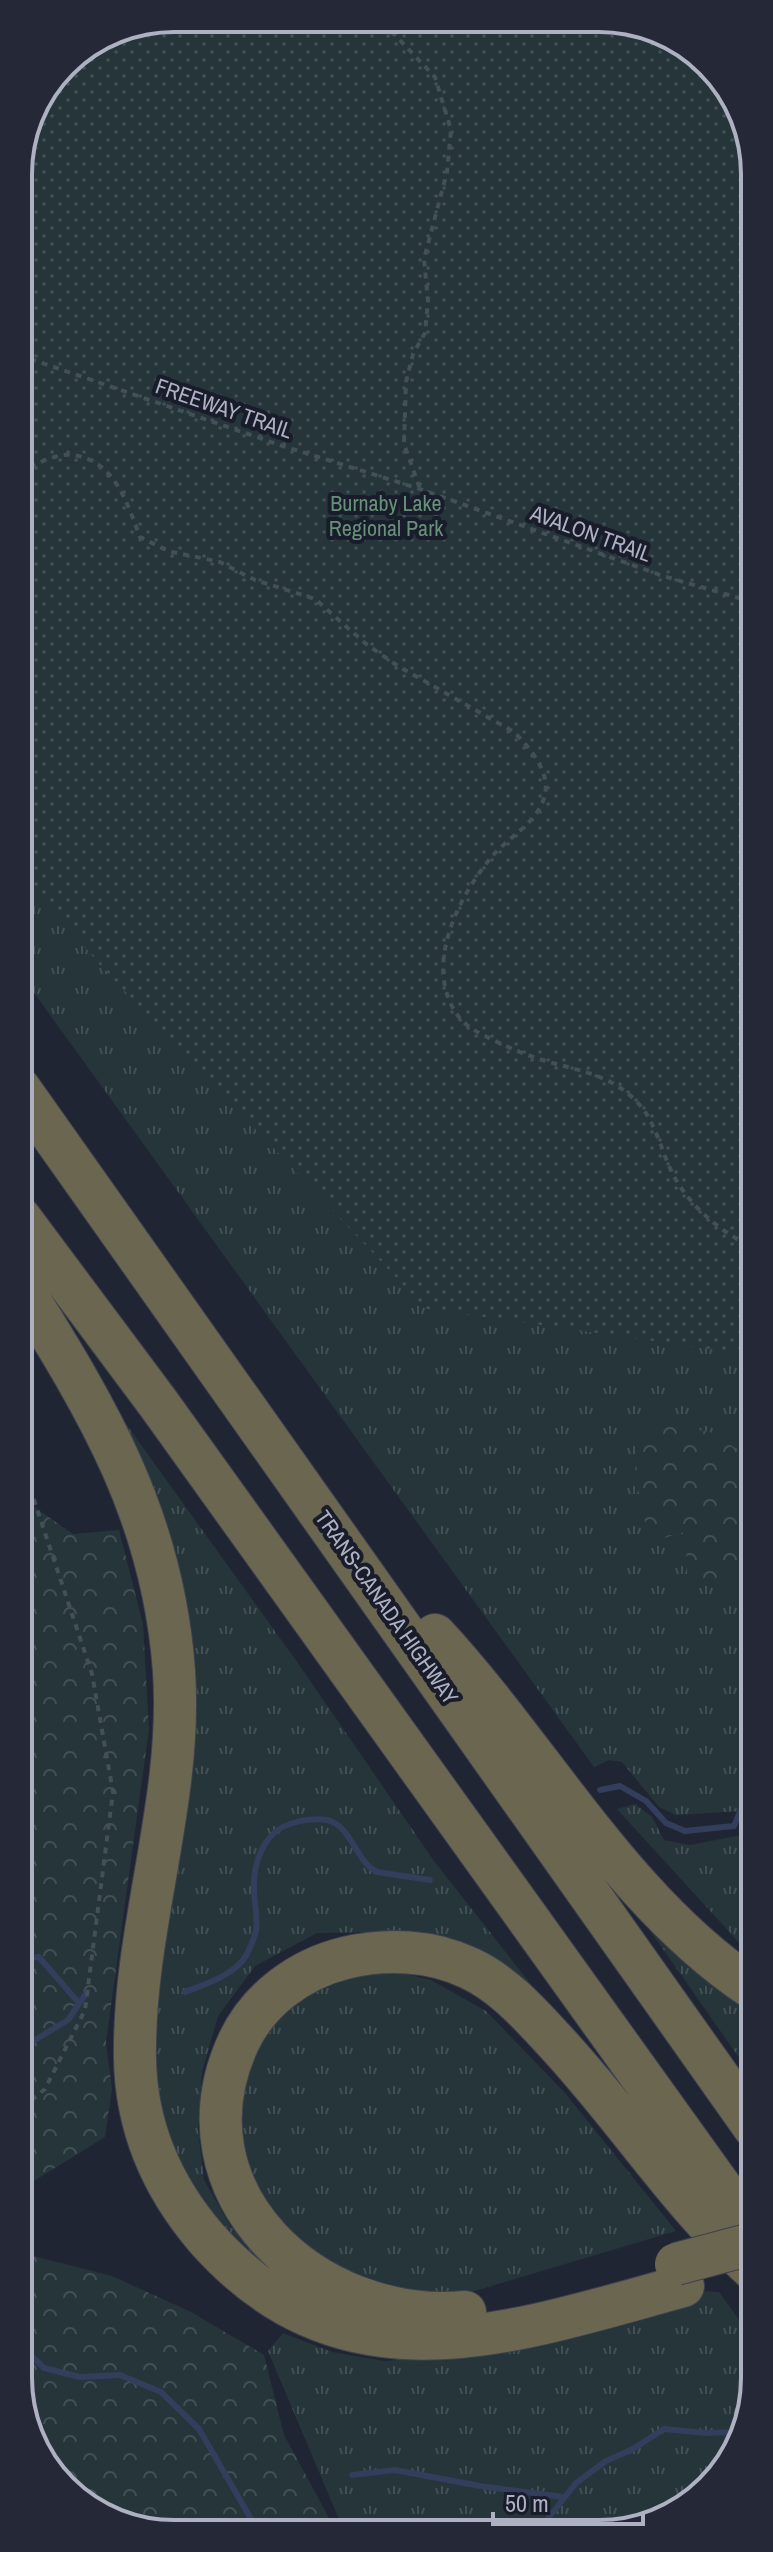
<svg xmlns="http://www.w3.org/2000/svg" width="773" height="2552" viewBox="0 0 773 2552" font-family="'Archivo Narrow',sans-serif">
<defs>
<pattern id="grass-tufts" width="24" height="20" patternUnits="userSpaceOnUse" patternTransform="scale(2)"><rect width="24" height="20" fill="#25353a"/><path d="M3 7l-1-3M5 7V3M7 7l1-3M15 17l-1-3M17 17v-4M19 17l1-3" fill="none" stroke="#425055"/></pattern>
<pattern id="forest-crowns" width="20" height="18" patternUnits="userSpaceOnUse" patternTransform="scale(2)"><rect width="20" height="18" fill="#25353a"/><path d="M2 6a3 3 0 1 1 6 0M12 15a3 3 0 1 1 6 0" fill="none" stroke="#425055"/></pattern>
<pattern id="park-dots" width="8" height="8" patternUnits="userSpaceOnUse" patternTransform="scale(2)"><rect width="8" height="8" fill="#25353a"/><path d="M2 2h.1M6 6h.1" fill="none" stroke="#425055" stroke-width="1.8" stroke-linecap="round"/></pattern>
</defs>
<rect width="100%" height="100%" fill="#202534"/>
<path fill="url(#grass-tufts)" d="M19,750l734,555 1,654 -137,-150 18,-5 17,13 12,23 26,5 57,-11 -6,-23 -65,4 -17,-8 -37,-45 -13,-2 -15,7 -575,-795z
M116,1415l10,9 174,242 134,195 117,149 -173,-78 -61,1 -62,33 -37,50 -16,56 -4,58 6,50 27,47 50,47 50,30 -82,-35 -80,-96 -25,-105 38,-356z
M637,1912l117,94v73z
M379,1972l22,1 30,7 55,31 79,82 111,138 -205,61 -38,2 -59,-6 -51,-25 -68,-59 -25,-88 32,-84 53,-46z
M699,2291l20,1 36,50v46l-39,93 -87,50h-285l-76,-180 15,-18 49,19 53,9 50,-4z"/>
<path fill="url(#forest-crowns)" d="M638,1419l72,13 44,28v121l-66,4 -3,-53 -36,10 -14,-69z
M20,1497l53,37 46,-4 24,94 6,105 -43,313 6,47 -7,48 -76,47 -7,69 90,23 79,36 73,43 20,80 52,96h-193l-80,-43 -42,-80z"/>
<path fill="url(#park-dots)" d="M174,18l456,3 80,43 42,80 1,1211 -327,-46 -326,-344 -81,-97 -1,-704 16,-59 30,-42 51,-33z"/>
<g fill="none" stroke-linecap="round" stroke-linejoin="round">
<path stroke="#333d5c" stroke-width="6" d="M600,1790l20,-4 26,15 20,22 19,8 49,-5 20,-47
M20,1959l19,-2 39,45
M185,1992c20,-8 51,-17 62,-38 3,-6 7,-16 9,-23 2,-13 -2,-29 -2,-43 -1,-25 10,-56 36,-64 11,-4 26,-6 37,-4 24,5 29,42 50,52l53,8
M20,2049l48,-29 19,-28
M21,2346l23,22 36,9 40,-2 41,17 38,37 59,102
M352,2475l43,-5 85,16 84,11
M538,2531l38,-48 30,-22 27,-12 31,-20 41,4 31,-1"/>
<defs>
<path id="highway" d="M19,1088l735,1039
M20,1218l138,185 597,832
M20,1285c79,126 143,233 154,386 9,131 -41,257 -39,387 1,69 28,130 72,181 139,156 304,94 476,47
M435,1635c105,113 188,268 319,354
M465,2312c-149,14 -297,-119 -226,-271 20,-42 61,-72 106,-83 41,-10 86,-8 124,10 33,15 59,44 83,70 71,75 126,164 203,233"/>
</defs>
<use href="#highway" stroke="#3d4150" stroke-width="44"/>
<path stroke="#435157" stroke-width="4" stroke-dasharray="6 6" stroke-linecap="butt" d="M371,19l23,15 41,43 16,53 -4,42 -23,87 4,42 -3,32 -12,21 -7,28 -2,62 16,45
M19,355l261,90 140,44 243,87 90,26
M19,472c15,-6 35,-19 53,-17 43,5 55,48 68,82l28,14 52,11 35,18 60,19 51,45 32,22 116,66c15,15 36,39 31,62 -5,26 -33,41 -50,59 -36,41 -74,115 -36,164 6,8 15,13 24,18 16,8 33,16 50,22 37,13 74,14 103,44 18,18 23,42 33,65 16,37 49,64 84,82
M753,764c-8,11 -4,27 0,38
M20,1466l9,19 63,189 21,118 -28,218 -40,79 -24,20"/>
<use href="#highway" stroke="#6b6650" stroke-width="42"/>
<defs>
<path id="highway-bridge" d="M676,2264l79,-21"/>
</defs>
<use href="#highway-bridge" stroke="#3d4150" stroke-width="44" stroke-linecap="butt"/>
<use href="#highway-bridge" stroke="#6b6650" stroke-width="42"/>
</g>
<g text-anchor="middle" stroke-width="8" stroke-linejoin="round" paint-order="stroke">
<g font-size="22" fill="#adb1c2" stroke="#191c2a">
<text transform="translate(224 408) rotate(19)" y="8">FREEWAY TRAIL</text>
<text transform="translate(591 533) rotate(20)" y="8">AVALON TRAIL</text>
<text transform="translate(387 1607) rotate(55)" y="8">TRANS-CANADA HIGHWAY</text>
</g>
<g font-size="22" fill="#669178" stroke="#191c2a">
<text x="386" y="511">Burnaby Lake<tspan x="386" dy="25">Regional Park</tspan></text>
</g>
</g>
<path d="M0 0H773V2552H0ZM174 32H599A142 142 0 0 1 741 174V2378A142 142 0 0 1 599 2520H174A142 142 0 0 1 32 2378V174A142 142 0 0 1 174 32Z" fill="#252836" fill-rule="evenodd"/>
<path fill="none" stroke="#adb1c2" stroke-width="4" d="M174 32H599A142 142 0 0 1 741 174V2378A142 142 0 0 1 599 2520H174A142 142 0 0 1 32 2378V174A142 142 0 0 1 174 32Z"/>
<path d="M493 2512v12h150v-12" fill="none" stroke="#adb1c2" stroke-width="4"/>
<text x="505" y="2512" font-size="24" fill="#adb1c2" stroke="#191c2a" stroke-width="6" paint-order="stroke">50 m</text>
</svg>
